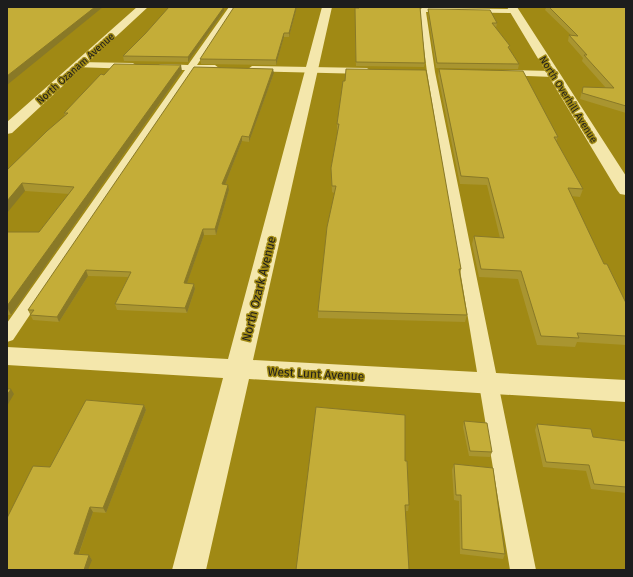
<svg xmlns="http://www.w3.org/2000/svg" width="633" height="577" viewBox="0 0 633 577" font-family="'Fira Sans',sans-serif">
<rect width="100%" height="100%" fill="#a08914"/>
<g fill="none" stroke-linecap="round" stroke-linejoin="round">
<path fill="#f4e7ac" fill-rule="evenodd" d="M229,7l6,1 -38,57h18l4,3 -4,3 -21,-1 -181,270 -6,2v-19l178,-253h-25l-4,-3 4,-3 28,1z
M422,8l92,1 4,2 -4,2 -88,-1 9,60 101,498h-26l-83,-498 -8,-62z
M78,62l55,1 4,3 -4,3 -58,-2 -1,-2z
M252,66l115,2 4,3 -4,3 -118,-3 -1,-2z
M504,70l49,1 5,3 -5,3 -52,-2 -2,-2z"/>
<path fill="#f4e7ac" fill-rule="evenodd" d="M137,7h11l-136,126 -5,1v-12z
M322,7h10l-79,353 373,20v22l-377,-23 -43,191h-34l51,-192 -216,-13v-18l221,12z
M507,7h10l109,169v19l-6,-1 -3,-4z"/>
</g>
<path fill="#a99530" d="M297,7l-8,30h-5l-8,28 -75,-1 -1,-5z
M359,7h126l-65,1 5,55 -1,4 -68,-1 -1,-54 4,-4z
M545,7h81v106l-46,-14 3,-12 23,1 -24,-27 1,-3 -15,-17 1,-6h2l-26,-25 1,-2z
M428,9l69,14 -1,5h-1l15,18 -1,3 10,15 -1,5 -82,-1 -8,-54z
M224,11l-36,51 -64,-1 -1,-5z
M439,69l119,68 -2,4 27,48 -3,8 -9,-1 33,68 22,39v42l-49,-3 -2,5 -38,-2 -19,-66 -39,-2 -7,-33 2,-8 26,2 -13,-53 -27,-1 -22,-108z
M182,71l-171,244h-4v-83h32l30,-38 -44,-3 -18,-21 58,-54 -1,-3z
M274,73l-25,69 -7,-1 -17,44 4,5 -13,45h-12l-17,48 7,1 1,5 -8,24 -70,-3 -2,-6 13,-27 -40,-1 -29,46 -26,-2 -5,-10z
M343,81l118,188 -1,6 7,40 -2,7 -147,-4v-7l16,-118 -2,-1 -1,-24 7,-38h-1v-6z
M144,405l2,5 -40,103 -13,-1 -14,42 10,1 3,5 -85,10 43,-103z
M464,421l28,31 -2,5 -21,-1 -6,-29z
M537,424l56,13 33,4v52l-35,-4 -5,-18 -43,-4 -8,-37z
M405,461l4,44 -1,6h-2z
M454,464l51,90 -2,5 -43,-5 -1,-53 -5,-1 -2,-30z"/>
<path fill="#897927" d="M95,7h8l-96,78v-9z
M224,7v4l-36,51v-5z
M296,7h1l-8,30v-4z
M284,33v4l-8,28v-5z
M181,65l1,6 -171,244 -4,-8v-1z
M273,69l1,4 -25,69v-5z
M242,136v5l-19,49 -1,-6z
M22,183l3,8 -18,22v-12z
M228,185l1,5 -13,45 -1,-6z
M203,229l1,6 -19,54 -1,-6z
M86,270l2,6 -29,46 -2,-5z
M194,284l1,5 -8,24 -2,-5z
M11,389l3,5 -7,12v-11z
M144,405l2,5 -40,103 -3,-5z
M90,507l3,5 -16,47 -3,-5z
M89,555l3,5 -4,10h-4z"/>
<path fill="#c4ad38" stroke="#897927" d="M7,7h88l-88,69z
M169,7h55l-36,50 -65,-1 22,-22z
M234,7h62l-7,26h-5l-8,27 -76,-1z
M359,7h61l5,56 -69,-1 -1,-54h4z
M549,7h77v99l-44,-13 1,-6 31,1 -30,-33h3l-18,-20 9,1z
M428,9l62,1 7,13h-5l18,23 -2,1 11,17 -82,-1z
M114,64l67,1 -174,241v-74h32l35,-45 -52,-4 -15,18v-31l40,-39 21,-18h-4l37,-39 3,1z
M194,67l79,2 -24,68 -7,-1 -20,48 6,1 -13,44h-12l-19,54 10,1 -9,24 -70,-4 16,-32 -45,-2 -29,47 -27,-2 4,-5h-6z
M346,69l80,1 35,199h-2l8,46 -149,-4 9,-84 9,-41h-4l-1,-18 8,-44h-2l6,-43h2z
M439,69l84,2 35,66h-4l29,52 -15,-1 36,76h3l19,39v33l-49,-3 2,5 -38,-2 -20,-65 -40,-2 -7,-33 30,2 -16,-60 -27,-2z
M7,389h4l-4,6z
M86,400l58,5 -41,103 -13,-1 -16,47 15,1 -5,15h-77v-52l26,-52 17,1z
M316,407l89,8v46h2l2,44h-4l4,65h-113z
M464,421l23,2 5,29 -22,-1z
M537,424l54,5 2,8 33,4v46l-32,-3 -5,-19 -43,-3z
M454,464l39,4 12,86 -43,-5 -1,-54h-5z"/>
<g text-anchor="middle" stroke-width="3" stroke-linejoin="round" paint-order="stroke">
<g font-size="10" fill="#1d1d1d" stroke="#a08914">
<text transform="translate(75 68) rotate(-42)" y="4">North Ozanam Avenue</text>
<text transform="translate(569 99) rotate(58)" y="4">North Overhill Avenue</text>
</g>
<g font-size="12" fill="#1d1d1d" stroke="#a08914">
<text transform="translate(259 289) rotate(-76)" y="4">North Ozark Avenue</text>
<text transform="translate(316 374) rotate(3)" y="4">West Lunt Avenue</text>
</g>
</g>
<rect width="633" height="577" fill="none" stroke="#1d1d1d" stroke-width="16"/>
</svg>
